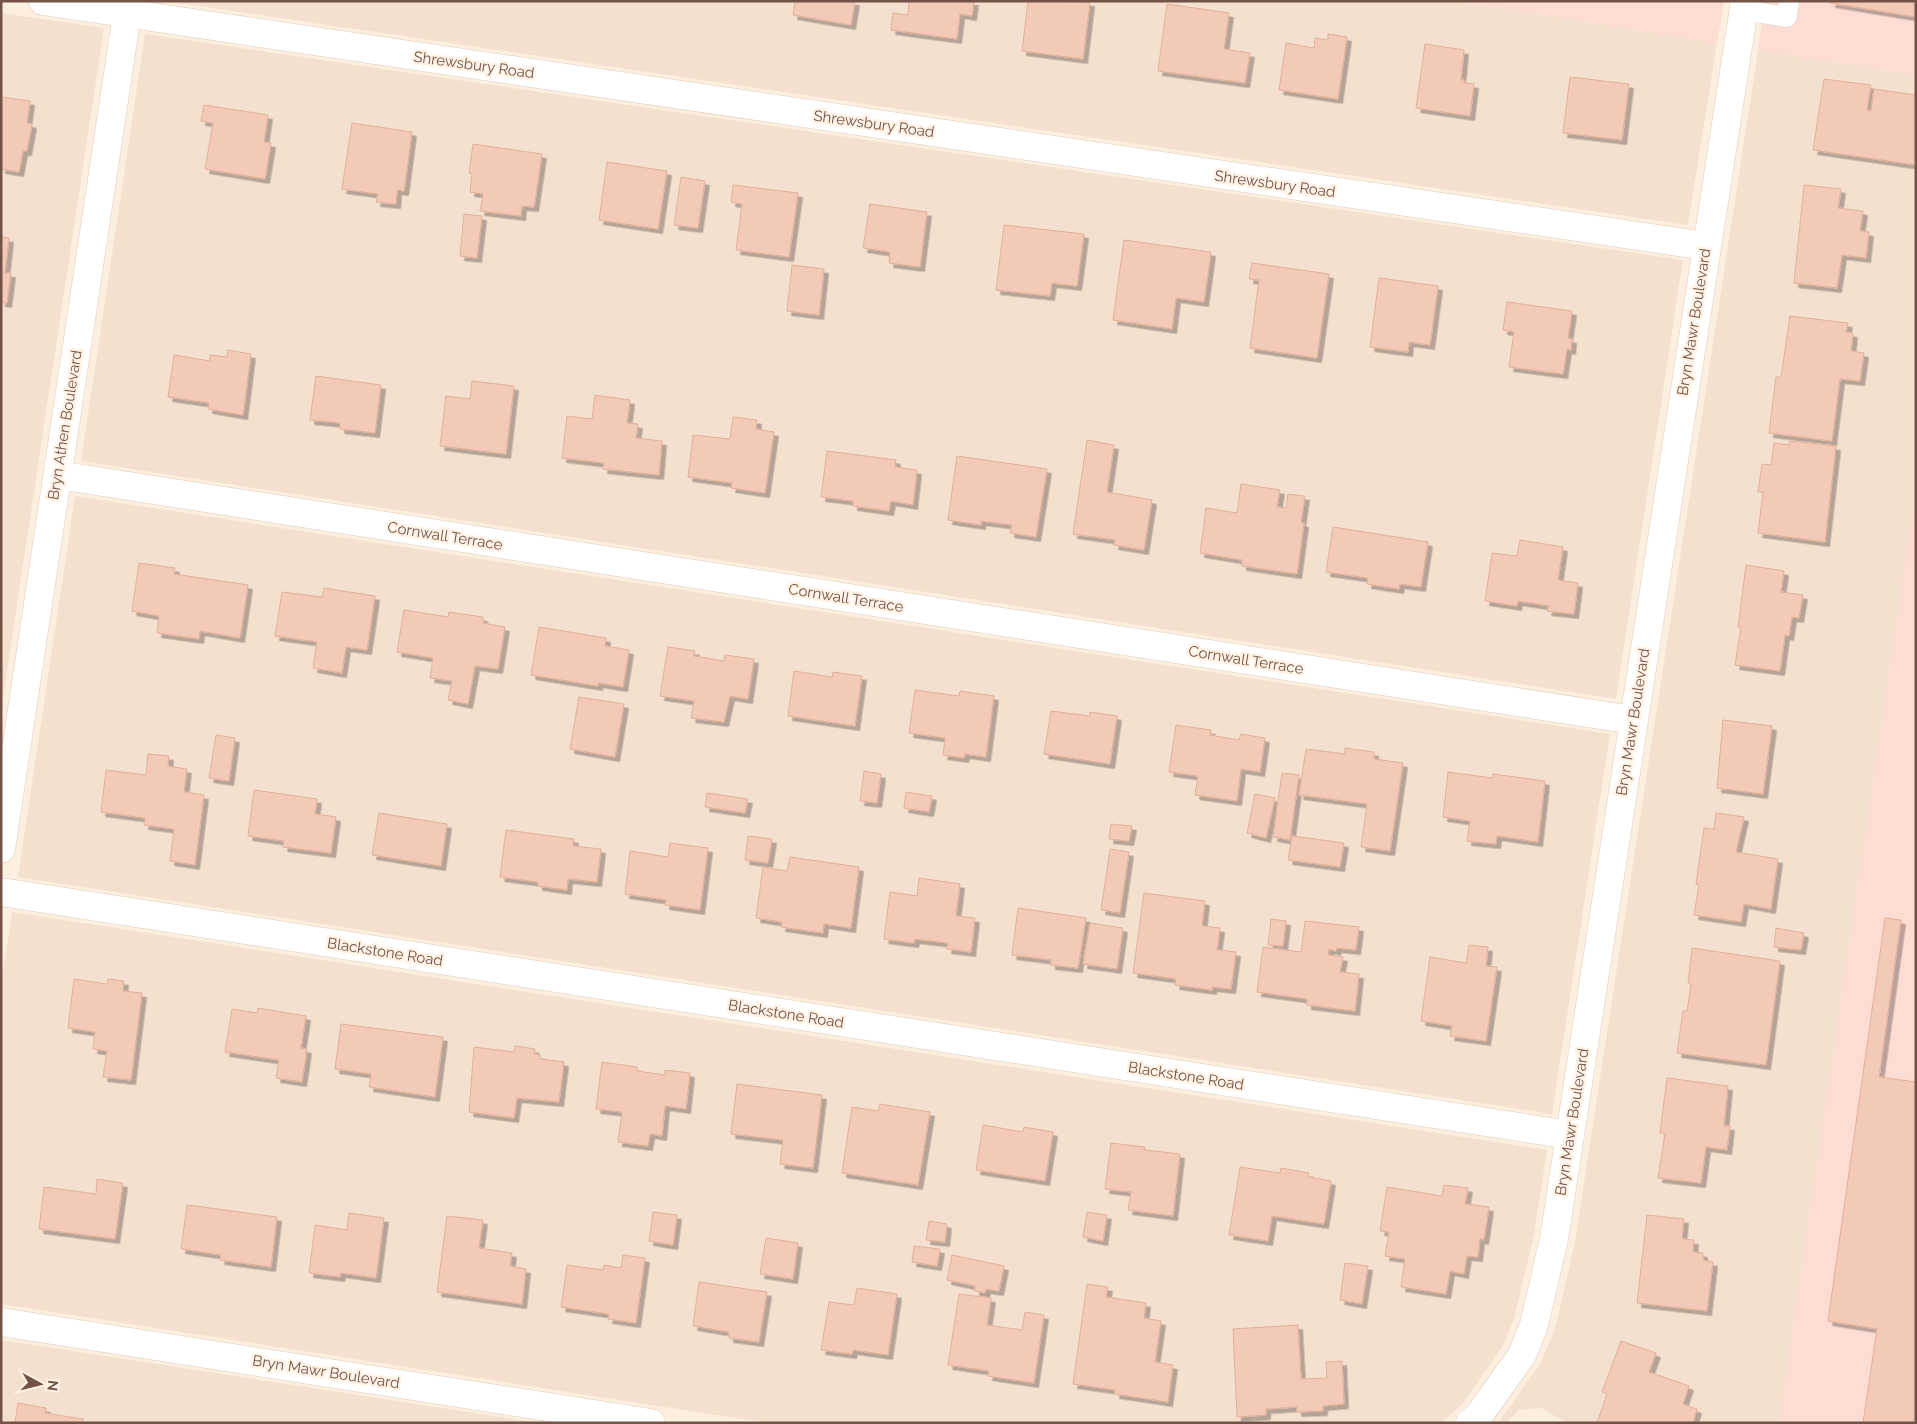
<svg xmlns="http://www.w3.org/2000/svg" width="1917" height="1424" viewBox="0 0 1917 1424" font-family="Raleway,sans-serif">
<defs>
<filter id="shadow"><feDropShadow dx="4.5" dy="4.5" stdDeviation="0" flood-color="#0004"/></filter>
</defs>
<rect width="100%" height="100%" fill="#fcefdf"/>
<path fill="#f4e0ce" d="M165,1h1290l262,42 -29,182z
M1,13l103,15 -103,683z
M145,34l1538,226 -67,439 -1535,-238z
M1758,50l158,25v416l-137,932h-213l-24,-15 -23,2 -13,13h-8l42,-59 15,-35 20,-87z
M75,496l1535,238 -58,380 -1534,-237z
M12,912l1535,238 -13,85 -20,84 -11,27 -40,57 -22,20h-673l-767,-119v-318z
M1,1340l538,83h-538z"/>
<path fill="#fddcd3" d="M1455,1h269l-7,42z
M1765,1h151v74l-158,-25z
M1916,491v932h-137z"/>
<path fill="#f2cab7" stroke="#e5af97" filter="url(#shadow)" d="M795,1h60l-4,24 -58,-10z
M909,1h65l-2,15 -12,-2 -3,25 -66,-9 2,-17 15,2z
M1028,1l62,1 -7,57 -61,-8z
M1831,1h85v16l-85,-14z
M1167,4l62,9 -5,36 26,4 -5,30 -87,-12z
M1328,34l19,3 -9,62 -59,-9 7,-47 28,5 1,-10 13,2z
M1425,44l39,6 -3,30h4l-1,3 10,1 -4,32 -54,-8z
M1570,77l59,7 -7,56 -59,-7z
M1824,79l47,6 -4,25 4,1 3,-22 42,6v70l-103,-15z
M1,97l29,4 -3,22 5,1 -5,27h-4l-4,21 -18,-3z
M204,105l64,10 -4,27 7,1 -6,36 -60,-10 8,-46 -12,-2z
M352,123l60,9 -8,59 -7,-1 -1,14 -20,-2 2,-8 -36,-5z
M473,144l69,10 -8,53 -12,-1 -1,10 -41,-5 3,-17 -13,-2 2,-19h-3z
M607,162l60,9 -9,58 -59,-9z
M681,177l24,4 -7,47 -24,-3z
M733,185l65,8 -9,64 -53,-7 6,-46 -11,-2z
M1804,185l37,4 -3,19 25,3 -3,20 9,1 -3,26 -24,-3 -5,33 -43,-5z
M870,204l57,8 -7,55 -31,-4 1,-11 -27,-4z
M464,214l18,2 -5,42 -17,-2z
M1004,225l80,9 -7,52 -25,-3 -2,13 -54,-6z
M1,237l8,1 -4,35h6l-4,30 -6,-1z
M1124,240l87,12 -7,50 -28,-4 -4,31 -59,-9z
M1252,263l77,11 -12,84 -67,-10 9,-68 -10,-1z
M792,265l32,4 -5,46 -32,-4z
M1379,278l59,8 -8,59 -21,-3 -1,10 -38,-5z
M1507,302l65,9 -4,27 4,1 -1,11 -4,-1 -4,25 -54,-7 5,-35 -11,-2z
M1790,316l58,7 -2,9 7,1 -2,18 13,2 -4,28 -20,-2 -8,62 -63,-8 7,-56h5z
M228,350l23,4 -8,61 -35,-6 1,-6 -41,-6 6,-42 36,6v-6l17,2z
M316,376l65,9 -6,48 -35,-4v-6l-30,-3z
M472,381l42,5 -8,68 -66,-8 6,-50 24,3z
M595,395l35,5 -3,23 11,1 -2,14 26,3 -3,34 -56,-6 1,-6 -42,-5 5,-42 25,3z
M733,417l24,3 -1,9 18,3 -9,61 -34,-5 1,-5 -44,-6 5,-42 37,4z
M1087,440l27,5 -7,47 45,8 -8,50 -30,-5 1,-5 -42,-6z
M1790,441l46,5 -11,96 -67,-9 5,-41h-5l4,-28 9,1 3,-22 15,2z
M827,451l69,9 -1,7 22,3 -4,35 -22,-4 -2,10 -36,-5v-5l-32,-4z
M957,456l90,13 -11,68 -26,-4 2,-8 -31,-4v4l-33,-5z
M1241,484l39,6 -3,17 9,1 2,-14 17,2 -4,26 3,1 -7,51 -55,-8v-6l-42,-7 6,-45 31,5z
M1333,527l95,15 -7,45 -21,-3 -1,5 -32,-5 1,-6 -42,-6z
M1520,540l43,7 -5,33 20,3 -4,31 -27,-3 2,-5 -31,-5 -1,5 -32,-5 7,-48 25,3z
M139,563l36,5 -1,6 74,11 -8,53 -40,-7 -1,8 -42,-6 2,-17 -27,-5z
M1746,565l38,6 -3,21 22,3 -4,23 -7,-1 -3,19 -4,-1 -5,36 -45,-6 6,-38h-3z
M324,588l51,8 -8,54 -21,-3 -4,26 -29,-5 4,-26 -42,-6 7,-44 40,5z
M404,610l44,7 1,-5 34,5v6l22,4 -7,42 -23,-3 -7,38 -20,-4 4,-19 -22,-3 3,-20 -36,-6z
M539,627l67,11 -1,8 24,4 -6,37 -25,-4v3l-67,-11z
M668,647l27,4 -1,5 30,5 1,-6 29,4 -6,40 -18,-3 -6,26 -33,-4 3,-17 -34,-5z
M794,671l38,6 1,-5 29,4 -7,50 -67,-10z
M915,690l44,6 1,-5 34,5 -8,61 -21,-3 -1,4 -21,-3 2,-17 -36,-5z
M579,697l45,7 -9,53 -45,-8z
M1051,711l39,5v-4l27,4 -7,48 -66,-10z
M1723,720l49,6 -9,68 -46,-6z
M1176,725l35,5 -1,5 29,5 2,-6 24,4 -5,34 -19,-3 -4,32 -42,-6 3,-19 -29,-4z
M216,735l19,3 -6,43 -20,-3z
M1345,748l29,4v7l29,4 -13,88 -29,-4 6,-43 -68,-9 7,-46 39,5z
M148,754l21,2 -1,10 19,3 -3,23 20,3 -9,70 -25,-4 4,-32 -30,-4 1,-7 -44,-6 5,-42 40,5z
M864,771l17,3 -4,29 -17,-2z
M1448,772l45,6v-4l52,7 -7,61 -41,-6 -1,8 -29,-3 3,-20 -27,-4z
M1282,773l17,2 -9,65 -17,-3z
M254,790l63,9 -2,15 21,3 -5,36 -48,-6 1,-6 -36,-5z
M906,792l26,4 -3,16 -25,-4z
M707,793l41,6 -3,14 -40,-6z
M1255,794l20,4 -9,40 -19,-5z
M379,813l68,11 -6,42 -69,-11z
M1716,813l28,4 -8,35 42,7 -7,50 -27,-5 -3,18 -47,-7 5,-30 -3,-1 8,-56 10,1z
M1111,824l21,2 -3,15 -20,-2z
M506,830l68,9 -1,7 28,3 -4,33 -29,-3 -1,11 -29,-4v-4l-38,-5z
M748,836l24,3 -4,24 -23,-3z
M1292,836l52,7 -4,24 -52,-7z
M670,843l38,5 -8,62 -35,-5 1,-5 -41,-6 5,-43 38,6z
M1110,849l19,3 -9,61 -19,-3z
M790,857l69,10 -8,61 -27,-4 -1,9 -42,-6 1,-5 -26,-4 7,-51 24,4z
M919,878l41,6 -4,32 19,2 -4,34 -24,-3 1,-6 -33,-4 -1,4 -30,-4 6,-47 27,4z
M1144,893l61,8 -3,25 18,2 -3,22 19,2 -5,37 -19,-2v3l-37,-5 1,-6 -43,-6z
M1018,908l68,10 -8,50 -27,-3v-5l-39,-5z
M1885,918l16,2 -22,157 37,5v341h-53l14,-94 -49,-8z
M1271,919l15,2 -3,25 -15,-1z
M1305,921l54,6 -3,23 -19,-2 -1,3 -7,-2 -1,6 15,2 -3,15 19,2 -4,37 -48,-6v-6l-50,-7 6,-45 38,5z
M1090,923l33,5 -6,41 -34,-5z
M1776,928l28,5 -3,17 -27,-3z
M1469,945l19,2 -2,19 11,1 -11,74 -36,-5 2,-10 -31,-5 9,-64 36,6z
M1692,948l88,13 -14,104 -89,-12 6,-42h4l4,-27 -3,-1z
M74,979l33,5 1,-5 16,2 -1,10 19,2 -11,87 -28,-3 4,-26 -14,-2 2,-17 -27,-4z
M258,1008l48,8 -5,32 6,1 -5,33 -26,-4 3,-18 -54,-8 7,-43 25,4z
M341,1024l102,13 -8,60 -66,-10 2,-13 -36,-5z
M515,1046l20,3 -1,5 6,1v4l24,3 -5,40 -42,-4 -3,20 -45,-6 5,-65 40,5z
M602,1062l35,5v4l28,4v-5l25,3 -4,36 -21,-3 -3,30 -12,-2 -2,12 -30,-4 4,-30 -26,-3z
M1667,1078l61,8 -4,40h6l-3,24 -21,-3 -5,36 -43,-5 7,-44 -5,-1z
M737,1084l85,11 -9,73 -33,-4 3,-24 -52,-6z
M880,1104l50,8 -12,73 -76,-12 10,-66 26,4z
M983,1125l40,7 1,-5 29,5 -8,49 -69,-11z
M1111,1143l34,4v3l35,4 -7,62 -45,-6 3,-18 -26,-3z
M1240,1167l40,6 1,-5 28,5 -1,4 23,4 -7,43 -52,-8 -4,25 -39,-6z
M97,1179l26,4 -8,56 -76,-10 5,-42 52,7z
M1444,1185l24,3 -3,16 24,3 -5,33 -4,-1 -2,18 -11,-1 -3,18 -14,-3 -4,23 -45,-7 4,-28 -20,-3 4,-24 -9,-1 7,-44 55,9z
M187,1205l90,12 -6,50 -51,-7 1,-5 -40,-6z
M653,1212l24,3 -4,30 -24,-4z
M1087,1212l20,3 -4,26 -20,-4z
M349,1213l35,5 -8,60 -35,-5 -1,4 -31,-4 6,-48 32,5z
M1647,1215l37,4 -2,20 12,1 -1,12 10,1v7l10,2 -6,49 -70,-8z
M447,1216l36,4 -4,28 33,5 -2,13 16,3 -4,35 -85,-12z
M929,1221l18,3 -2,18 -19,-2z
M766,1238l32,5 -5,36 -33,-5z
M914,1246l26,3 -3,17 -25,-4z
M623,1255l22,3 -9,65 -28,-4 1,-5 -48,-7 6,-42 36,5 1,-5 17,3z
M952,1255l52,11 -5,25 -13,-2 -1,4 -10,-2v-5l-28,-6z
M1345,1263l23,3 -6,38 -22,-4z
M699,1282l68,10 -8,50 -30,-4v-6l-36,-6z
M1087,1284l21,3 -2,10 40,6 -2,15 17,3 -6,41 18,3 -5,37 -53,-8v-4l-42,-6z
M857,1288l40,6 -9,61 -35,-5 -1,4 -31,-4 8,-48 25,3z
M959,1294l32,4 -4,27 35,5 3,-18 19,3 -10,68 -46,-7 1,-5 -41,-6z
M1298,1325l3,54 26,-1 -1,-16 16,-1 2,43 -21,2v5l-26,1v-5l-31,2v6l-29,2 -4,-88z
M1621,1341l35,12 -7,19 40,14 -6,18 14,5 -4,14h-96l10,-29 -5,-2z
M18,1403l28,5 -1,5 38,6v4h-68z"/>
<g fill="none" stroke-linecap="round" stroke-linejoin="round">
<defs>
<path id="service" d="M1743,10l44,7 2,-16"/>
<path id="minor" d="M43,1l1663,245
M58,475l1575,245
M1,849l128,-848
M1,892l1569,243
M1,1322l650,101
M1470,1423l10,-9 42,-59 12,-30 20,-86 191,-1238"/>
</defs>
<use href="#service" stroke="#e2ccbe" stroke-width="21"/>
<use href="#minor" stroke="#e2ccbe" stroke-width="29"/>
<use href="#service" stroke="#fff" stroke-width="20"/>
<use href="#minor" stroke="#fff" stroke-width="28"/>
</g>
<g text-anchor="middle" stroke-width="5" stroke-linejoin="round" paint-order="stroke">
<g font-size="15" fill="#735347" stroke="#fff3e6">
<text transform="translate(474 65) rotate(8)" y="5">Shrewsbury Road</text>
<text transform="translate(874 124) rotate(8)" y="5">Shrewsbury Road</text>
<text transform="translate(1275 184) rotate(8)" y="5">Shrewsbury Road</text>
<text transform="translate(1694 322) rotate(-81)" y="5">Bryn Mawr Boulevard</text>
<text transform="translate(65 425) rotate(-81)" y="5">Bryn Athen Boulevard</text>
<text transform="translate(445 536) rotate(9)" y="5">Cornwall Terrace</text>
<text transform="translate(846 598) rotate(9)" y="5">Cornwall Terrace</text>
<text transform="translate(1246 660) rotate(9)" y="5">Cornwall Terrace</text>
<text transform="translate(1633 722) rotate(-81)" y="5">Bryn Mawr Boulevard</text>
<text transform="translate(385 952) rotate(9)" y="5">Blackstone Road</text>
<text transform="translate(786 1014) rotate(9)" y="5">Blackstone Road</text>
<text transform="translate(1186 1076) rotate(9)" y="5">Blackstone Road</text>
<text transform="translate(1572 1122) rotate(-81)" y="5">Bryn Mawr Boulevard</text>
<text transform="translate(326 1372) rotate(9)" y="5">Bryn Mawr Boulevard</text>
</g>
</g>
<rect width="1917" height="1424" fill="none" stroke="#735347" stroke-width="5"/>
<g transform="translate(40 1384) rotate(97)" stroke="#fff3e6" stroke-width="4" paint-order="stroke">
<path d="M0-4L9 19L0 12L-9 19Z" fill="#735347"/>
<text y="-8" font-size="14" font-weight="bold" text-anchor="middle" fill="#735347">N</text>
</g>
</svg>
